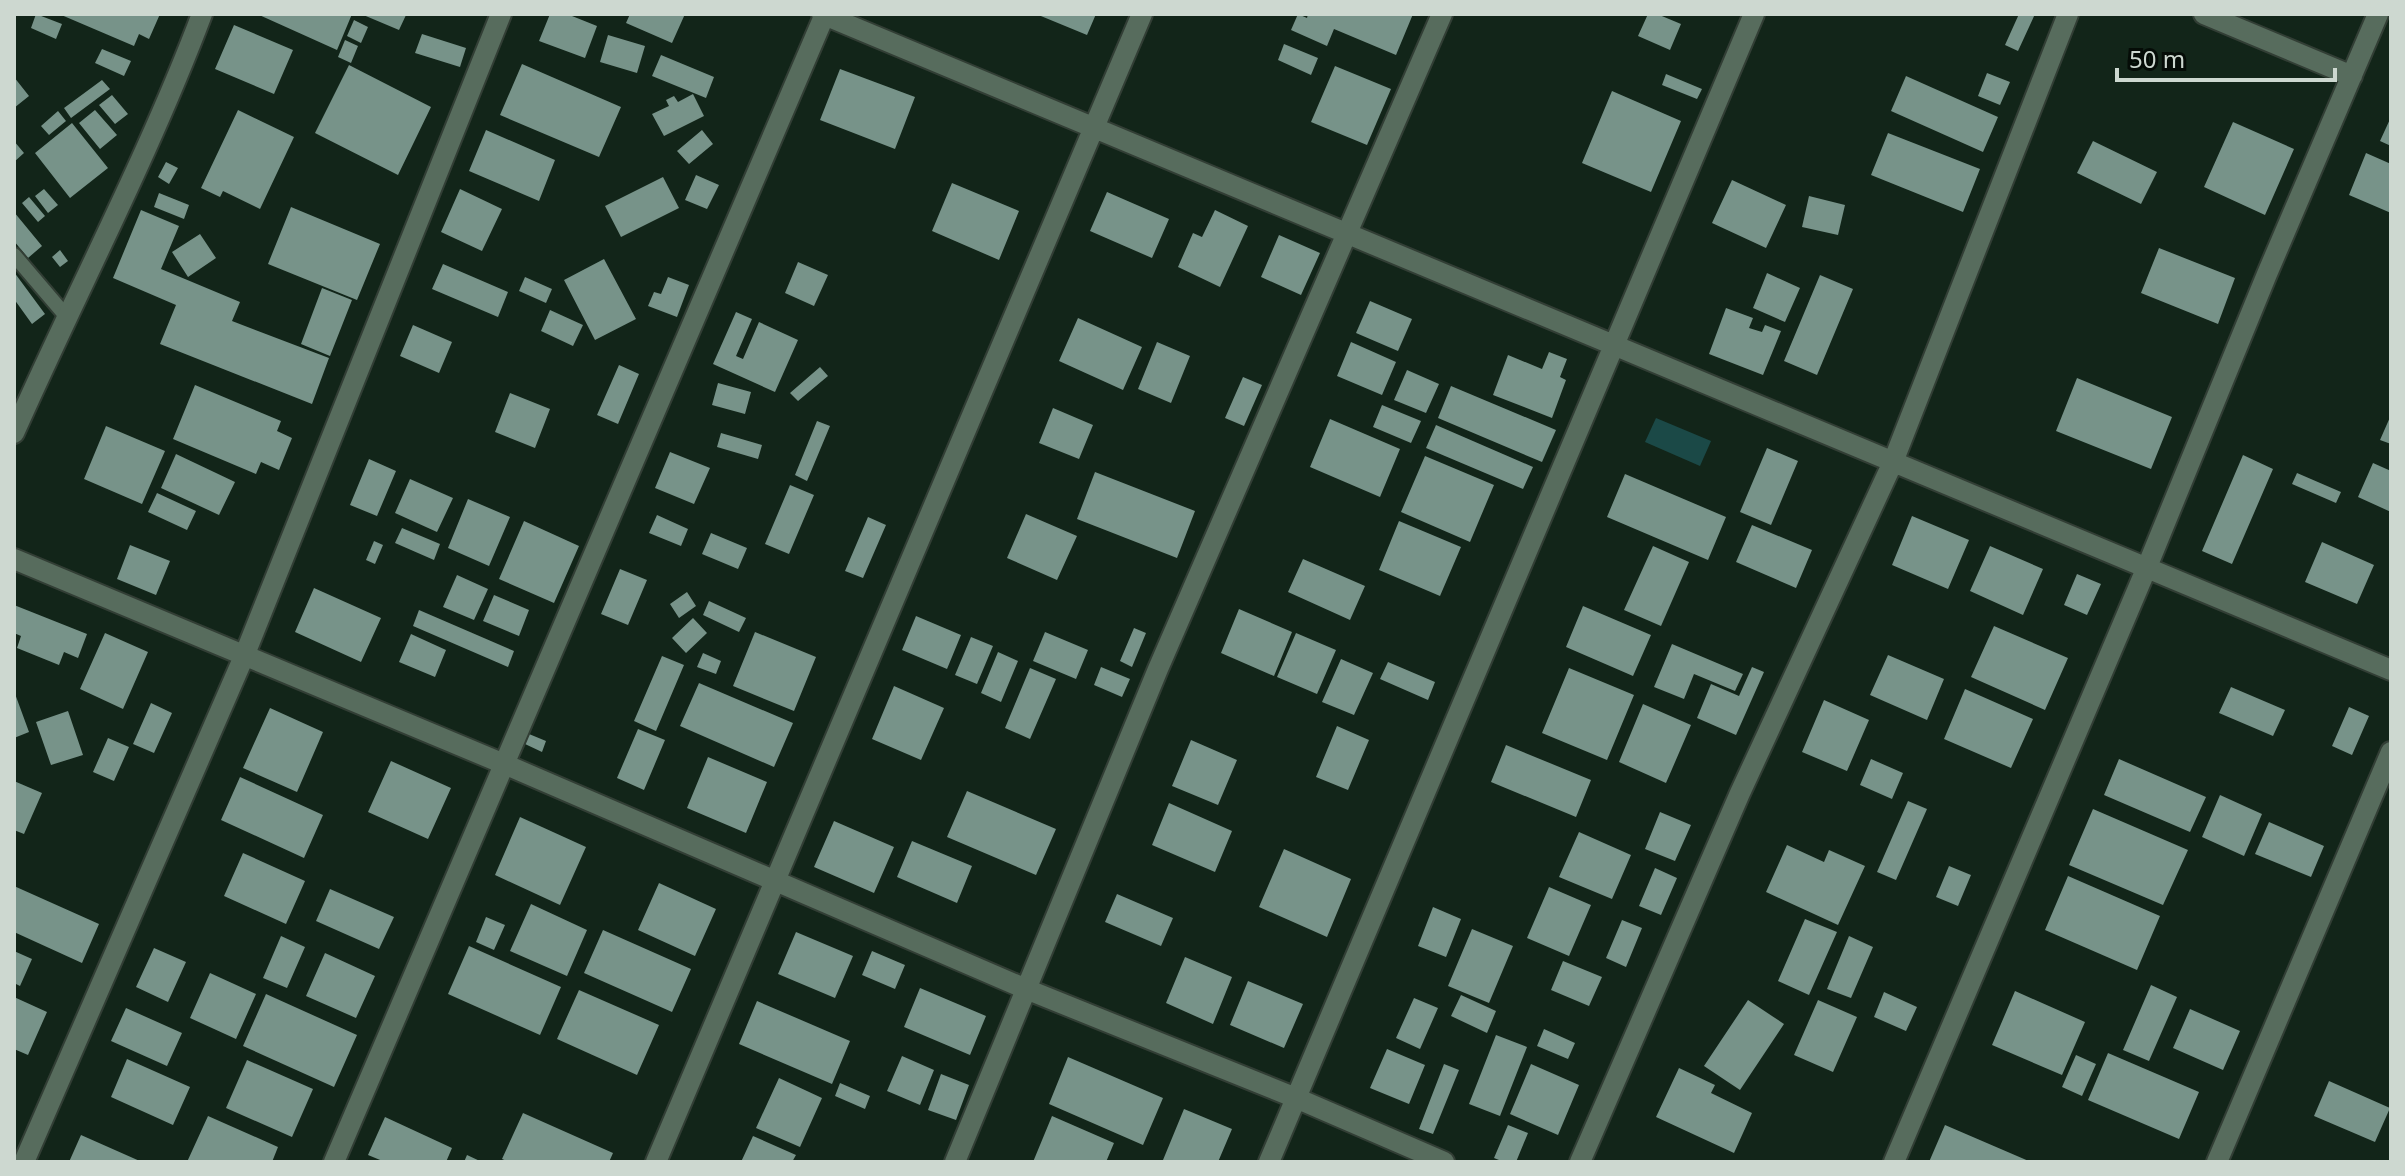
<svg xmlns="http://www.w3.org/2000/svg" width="2405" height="1176" viewBox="0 0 2405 1176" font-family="'Noto Sans',sans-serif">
<rect width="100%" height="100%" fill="#122519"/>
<path fill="#1b4947" d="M1656,418l55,23 -11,25 -55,-24z"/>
<path fill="#779389" d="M36,14l26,10 -6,15 -25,-11z
M59,14h101l-11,25 -10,-5 -5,12z
M257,14h95l-15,36z
M361,14h41l4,1 -7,15z
M550,14h17l30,12 -12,32 -46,-17z
M630,14h55l-13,29 -46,-20z
M1036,14h60l-9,21z
M1298,14l9,4 1,-4h105l-17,41 -62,-26 -7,17 -36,-16z
M1648,14h9l24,10 -11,26 -32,-14z
M2019,14h16l-17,37 -13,-6z
M354,20l14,7 -7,16 -14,-7z
M234,25l59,25 -19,44 -59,-25z
M422,34l44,14 -6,19 -45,-14z
M608,35l37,11 -8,27 -37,-11z
M345,40l13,6 -7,17 -13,-6z
M1284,44l34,14 -7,17 -33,-15z
M102,49l29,12 -7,15 -29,-13z
M661,55l53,22 -8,21 -54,-22z
M522,64l99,43 -22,50 -99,-42z
M349,65l82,42 -33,68 -83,-42z
M1335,66l56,23 -24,56 -56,-23z
M840,69l75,28 -20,52 -75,-29z
M1987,73l23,9 -10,23 -22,-9z
M1666,74l36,15 -5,10 -35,-14z
M1906,76l92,41 -15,35 -92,-41z
M14,77l15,19 -15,12z
M102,80l8,9 -39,29 -7,-10z
M1612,91l69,30 -30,71 -69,-29z
M693,94l11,22 -40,20 -12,-22 17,-8 -3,-6 8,-4 4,6z
M112,95l16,19 -13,10 -16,-19z
M95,110l22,25 -17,14 -21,-26z
M238,110l56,27 -34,72 -37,-18 -3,6 -19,-9z
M58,111l8,10 -17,14 -8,-9z
M2391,117v29l-11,-5z
M2233,122l61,27 -29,66 -61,-28z
M72,123l36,45 -38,30 -35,-45z
M486,130l69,30 -16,41 -70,-30z
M702,130l11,14 -24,20 -12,-13z
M1888,133l92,36 -17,43 -92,-37z
M14,141l10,12 -10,9z
M2093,141l64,31 -16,32 -64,-31z
M2366,153l25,11v49l-42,-18z
M166,162l12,6 -9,16 -11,-7z
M696,175l23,10 -12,24 -22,-9z
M663,177l16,31 -58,29 -16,-31z
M1732,180l54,25 -20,43 -54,-25z
M952,183l67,28 -20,49 -67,-29z
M44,189l14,16 -10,8 -13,-17z
M460,189l42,20 -20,42 -41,-19z
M1107,192l62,27 -17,39 -62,-27z
M159,193l30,12 -5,14 -30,-12z
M1809,196l36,9 -7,30 -36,-8z
M29,197l16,19 -7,6 -16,-19z
M291,207l89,37 -23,56 -89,-36z
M141,210l38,16 -18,43 79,33 -8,19 97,37 -17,46 -152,-60 16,-39 -63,-27z
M1215,210l33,16 -28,61 -42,-20 15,-34 9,4z
M14,212l28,34 -14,12 -14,-17z
M200,234l16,24 -28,19 -16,-25z
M1279,235l41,18 -19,42 -40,-18z
M2159,248l76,30 -17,46 -77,-31z
M60,250l8,11 -8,6 -8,-10z
M604,259l32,60 -41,21 -31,-60z
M798,262l30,13 -14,31 -29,-13z
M443,264l65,28 -10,25 -66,-28z
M14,272l31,42 -13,10 -18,-25z
M1767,273l33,15 -15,34 -32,-14z
M1820,275l33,14 -36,86 -33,-14z
M525,277l27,12 -6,14 -27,-12z
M668,277l21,8 -12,32 -29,-11 6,-14 7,2z
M322,288l30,12 -22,56 -29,-12z
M1370,301l42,18 -14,32 -42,-18z
M1726,308l27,10 -4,10 13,4 3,-7 16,6 -18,44 -54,-21z
M550,310l33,15 -10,21 -32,-15z
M736,312l16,7 -16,37 7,3 16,-37 39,18 -23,52 -62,-28z
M1078,318l64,29 -19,43 -64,-29z
M413,325l39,17 -13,31 -39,-17z
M1157,342l33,14 -19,47 -33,-14z
M1351,342l45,20 -14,33 -45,-19z
M1549,352l18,7 -7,18 6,3 -14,38 -59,-23 15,-40 34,14z
M619,365l20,9 -21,50 -21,-9z
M820,367l8,9 -30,25 -8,-8z
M1407,370l32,14 -13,29 -32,-13z
M1243,377l19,8 -18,41 -19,-8z
M2077,378l95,39 -21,52 -95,-38z
M718,383l33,9 -6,22 -33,-9z
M195,385l86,36 -4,10 15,7 -13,32 -18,-8 -5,12 -83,-35z
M1451,386l105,44 -14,32 -104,-44z
M510,393l40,16 -15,39 -40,-16z
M1382,405l39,16 -10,22 -38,-16z
M1053,408l40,17 -14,34 -40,-16z
M2391,415v29l-11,-4z
M1330,419l70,30 -20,48 -70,-30z
M817,421l13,5 -23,55 -12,-6z
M1436,425l97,42 -10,22 -97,-41z
M106,426l59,25 -23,53 -58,-25z
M721,433l41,12 -4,14 -41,-12z
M1767,448l31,13 -27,64 -31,-13z
M670,452l40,16 -16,36 -39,-16z
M176,454l59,28 -16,33 -58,-27z
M2243,455l30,14 -41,95 -30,-13z
M1425,456l69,29 -24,57 -69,-30z
M369,459l27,12 -19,45 -27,-11z
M2373,463l18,8v41l-33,-15z
M1095,472l100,39 -18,47 -100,-39z
M2297,473l44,19 -5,11 -44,-19z
M1625,474l101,43 -18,43 -101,-43z
M410,479l43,19 -16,34 -42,-19z
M790,485l24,10 -25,59 -24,-10z
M157,493l39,18 -9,19 -39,-18z
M468,499l42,18 -21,49 -41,-18z
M1026,514l51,22 -20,44 -50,-22z
M657,515l31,14 -7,17 -32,-13z
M1912,516l57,24 -21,49 -56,-24z
M868,517l18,8 -23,53 -18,-7z
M524,521l55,25 -25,57 -55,-24z
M1399,521l62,26 -21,49 -61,-26z
M1752,525l60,25 -16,38 -60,-26z
M402,528l38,16 -6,16 -39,-17z
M711,533l36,15 -9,21 -36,-15z
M374,541l9,4 -8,19 -9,-4z
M2322,542l52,23 -17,39 -52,-22z
M130,545l40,16 -14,34 -39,-16z
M1653,546l36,16 -28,64 -37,-16z
M1990,546l53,23 -20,46 -53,-24z
M1303,559l62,27 -15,34 -62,-28z
M620,569l27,11 -19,45 -27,-11z
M2077,574l24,10 -14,31 -23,-10z
M457,575l31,14 -14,31 -31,-13z
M314,588l67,30 -20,44 -66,-30z
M687,592l9,14 -17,12 -9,-14z
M494,595l35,15 -10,26 -36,-15z
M709,601l37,17 -7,14 -36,-17z
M14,605l73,29 -9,24 -14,-6 -5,13 -42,-17 4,-12 -7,-3z
M1583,606l68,29 -18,41 -67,-29z
M1239,609l53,23 -18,44 -53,-23z
M419,610l95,41 -6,16 -95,-41z
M916,616l45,19 -14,34 -45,-19z
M693,618l14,15 -21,20 -14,-15z
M1994,626l74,32 -23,52 -74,-33z
M1134,628l12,5 -14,34 -12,-6z
M755,632l61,25 -22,54 -61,-25z
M1045,632l43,18 -12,29 -43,-18z
M105,633l43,19 -25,57 -43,-20z
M1296,633l40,17 -19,44 -40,-17z
M411,634l35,16 -11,27 -36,-15z
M971,637l22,9 -16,38 -22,-9z
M1672,644l71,30 -8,17 -41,-17 -10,25 -30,-12z
M998,652l20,9 -17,41 -20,-9z
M703,653l18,8 -5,13 -19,-7z
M1888,655l56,24 -17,41 -57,-25z
M662,656l22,9 -28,66 -22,-10z
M1341,659l32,14 -19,42 -32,-13z
M1388,662l47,20 -7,18 -48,-21z
M1101,667l29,12 -8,18 -28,-12z
M1752,667l12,5 -28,63 -39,-17 14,-34 28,12z
M1030,668l26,11 -26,60 -25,-11z
M1569,668l65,27 -27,65 -65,-27z
M699,683l94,40 -19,44 -94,-41z
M894,686l50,22 -23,52 -49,-21z
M2231,687l54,23 -12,26 -54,-23z
M1965,689l68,30 -22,49 -67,-29z
M14,691l15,41 -15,6z
M1824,700l45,20 -22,51 -45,-19z
M151,703l21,10 -18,40 -21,-9z
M1643,704l48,21 -25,58 -47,-21z
M2349,707l20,9 -17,39 -20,-9z
M270,708l53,24 -26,60 -54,-24z
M68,711l15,44 -32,10 -15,-43z
M1337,726l32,14 -21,50 -32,-13z
M638,729l27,11 -21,50 -27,-12z
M529,734l17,7 -4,11 -17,-8z
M108,738l21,9 -15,34 -21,-9z
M1191,740l46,20 -19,45 -46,-19z
M1506,745l85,35 -15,37 -85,-35z
M708,757l59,25 -21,51 -59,-25z
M1871,759l32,14 -11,26 -32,-14z
M2119,759l87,38 -16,35 -86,-37z
M391,761l60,27 -23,51 -60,-27z
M240,777l83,38 -19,43 -83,-38z
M14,781l28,12 -18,41 -10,-4z
M967,791l89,38 -20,46 -89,-38z
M2220,795l42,19 -18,42 -42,-19z
M1908,801l19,8 -31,71 -19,-8z
M1169,803l63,28 -17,41 -63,-27z
M2093,809l95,41 -25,55 -94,-40z
M1660,812l31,13 -16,36 -30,-12z
M520,817l66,30 -26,58 -65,-30z
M834,821l60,26 -20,46 -60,-26z
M2269,822l55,24 -13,31 -56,-23z
M1579,832l52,23 -19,44 -53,-22z
M912,841l60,25 -15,37 -60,-26z
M1787,845l37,17 5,-12 36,16 -27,59 -72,-33z
M1284,849l67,30 -24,58 -68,-30z
M243,853l62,28 -19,43 -62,-28z
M1949,866l22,9 -13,31 -22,-9z
M1655,868l22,10 -16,37 -22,-9z
M2068,876l92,40 -23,54 -92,-40z
M659,883l57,26 -21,47 -57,-26z
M14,886l85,38 -17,39 -68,-31z
M1549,887l42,18 -22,51 -42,-18z
M330,889l64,28 -15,32 -63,-28z
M1117,894l56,24 -12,28 -56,-24z
M531,904l56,26 -20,46 -57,-25z
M1433,907l28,12 -15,38 -28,-11z
M486,917l19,8 -11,25 -18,-8z
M1805,919l32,13 -28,63 -31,-14z
M1622,920l20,8 -16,39 -20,-9z
M1472,929l41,17 -24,57 -41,-17z
M603,930l88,39 -19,43 -88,-39z
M796,932l57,24 -18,42 -57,-24z
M281,936l24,11 -18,41 -24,-10z
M1849,936l24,11 -22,51 -24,-9z
M469,946l92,41 -21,48 -92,-41z
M154,948l32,14 -18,40 -32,-15z
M14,951l18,8 -12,27 -6,-3z
M872,951l33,14 -10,24 -33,-14z
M325,953l50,23 -19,42 -50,-22z
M1185,957l47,20 -19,47 -47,-21z
M1563,961l39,16 -13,29 -38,-16z
M210,973l46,21 -20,45 -46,-21z
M1248,981l55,23 -19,44 -54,-23z
M2151,985l26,12 -28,64 -26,-11z
M920,988l66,28 -16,39 -66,-28z
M579,990l80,35 -22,50 -80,-36z
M2015,991l70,31 -23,53 -70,-30z
M1884,992l33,15 -11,24 -32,-14z
M266,994l91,41 -23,52 -91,-41z
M1461,995l35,16 -9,22 -36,-17z
M14,997l33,15 -19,43 -14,-6z
M1414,998l24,10 -18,41 -24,-11z
M1748,1000l36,24 -44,66 -36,-24z
M1818,1000l39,17 -24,55 -39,-17z
M757,1001l93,40 -18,43 -93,-40z
M126,1008l56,25 -15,33 -56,-25z
M2190,1009l50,22 -17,39 -50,-22z
M1544,1029l31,14 -7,16 -31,-13z
M1496,1035l31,12 -27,69 -31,-12z
M1387,1049l38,16 -16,39 -39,-16z
M2108,1053l91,39 -20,47 -91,-39z
M2076,1055l20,9 -14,32 -20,-9z
M902,1056l32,14 -14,35 -33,-14z
M1068,1057l95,41 -20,47 -94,-41z
M127,1059l63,28 -17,38 -62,-28z
M247,1060l66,29 -21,48 -66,-29z
M1444,1064l15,6 -26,64 -14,-5z
M1531,1064l48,21 -21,50 -48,-21z
M1679,1068l36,17 -4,8 41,20 -18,40 -78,-36z
M941,1074l28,11 -13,35 -28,-10z
M779,1078l43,20 -22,49 -44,-19z
M2329,1081l61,27 -15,34 -61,-26z
M840,1083l30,13 -5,13 -30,-13z
M1184,1109l48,20 -14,33h-50l-5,-2z
M523,1113l90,40 -4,9h-100l-7,-3z
M208,1116l70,31 -6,15h-85z
M1052,1116l62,27 -8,19h-73z
M385,1117l67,31 -6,14h-61l-17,-7z
M1508,1125l20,8 -12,29h-12l-10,-4z
M1945,1125l86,37h-102z
M81,1135l61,27h-73z
M753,1136l43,19 -4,7h-51z
M467,1155l15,7h-18z"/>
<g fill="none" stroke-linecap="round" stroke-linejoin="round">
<defs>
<path id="service" d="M14,255l52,61"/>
<path id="minor" d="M822,14l1569,656
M2204,14l148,62
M14,433c62,-140 134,-276 188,-419
M14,559l490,205 522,225 270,109 148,64
M24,1162l221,-508 256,-640
M334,1162l491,-1148
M656,1162l486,-1148
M955,1162l203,-493 284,-655
M1269,1162l485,-1148
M1580,1162l160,-369 153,-331 175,-448
M1894,1162l253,-595 120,-293 111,-260
M2217,1162l174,-410"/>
</defs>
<use href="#service" stroke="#323e35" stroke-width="18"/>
<use href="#minor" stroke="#323e35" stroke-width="24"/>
<use href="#service" stroke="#576c5d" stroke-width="14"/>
<use href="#minor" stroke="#576c5d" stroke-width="20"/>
</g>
<rect width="2405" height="1176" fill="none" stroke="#cdd8d0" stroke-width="32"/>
<path d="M2117 68v12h218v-12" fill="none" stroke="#cdd8d0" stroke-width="4"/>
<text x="2129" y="68" font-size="24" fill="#cdd8d0" stroke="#050c07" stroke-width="6" paint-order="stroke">50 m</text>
</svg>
